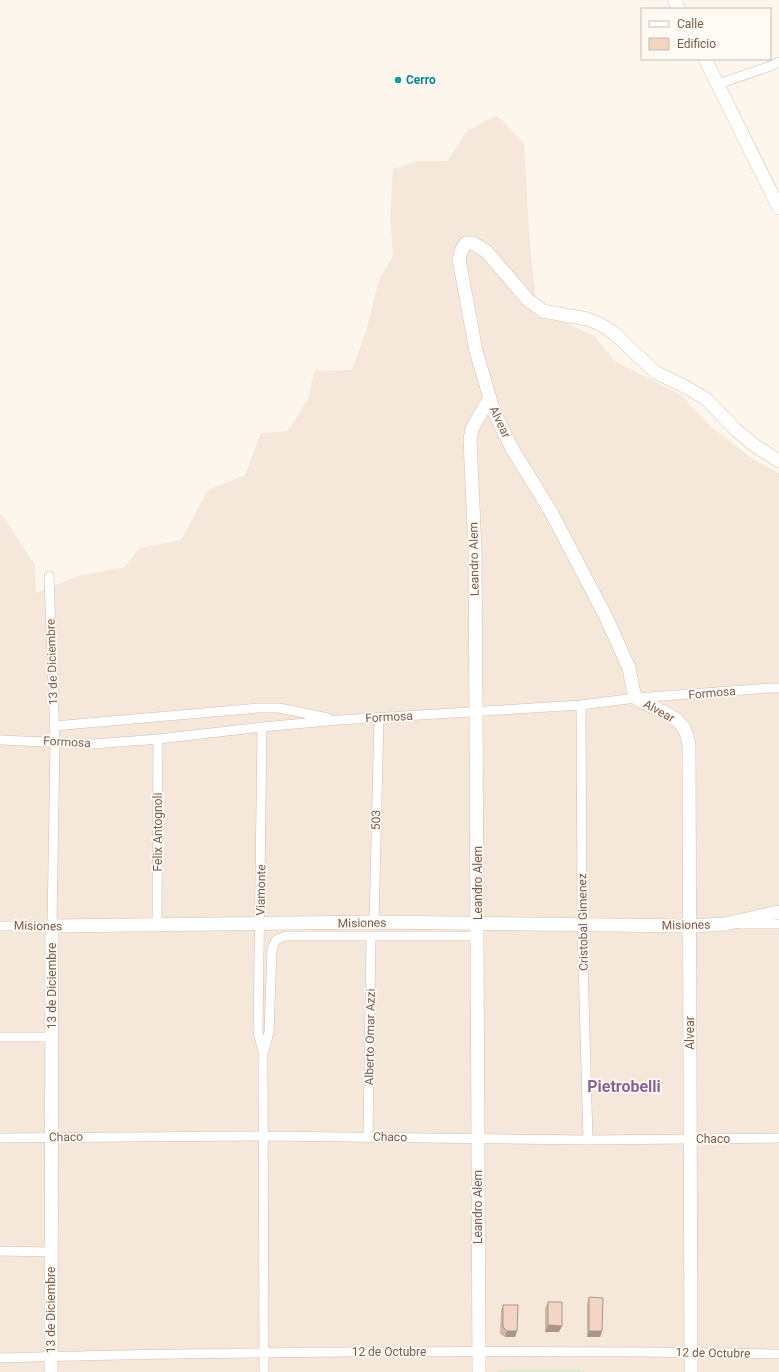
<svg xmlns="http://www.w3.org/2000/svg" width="779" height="1372" viewBox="0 0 779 1372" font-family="Roboto,sans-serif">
<rect width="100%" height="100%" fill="#fdf6ec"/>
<path fill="#f5e8da" d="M497,115l27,29 6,101 6,57 -1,14 32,7 27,13 22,26 65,33 29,31 43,33 26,14v899h-779v-858l5,5 30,46 1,28 42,-17 46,-9 16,-19 41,-8 27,-50 37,-15 16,-42 27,-2 20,-32 6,-28 38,-1 14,-39 13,-51 14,-24 -3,-37 3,-50 24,-8h30l20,-30z"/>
<path fill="#d8ecc9" d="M499,1370h81v2h-81z"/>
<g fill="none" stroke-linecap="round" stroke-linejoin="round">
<defs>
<path id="street" d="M718,84l50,-17 11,-5
M581,705l1,220 6,215
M54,726l204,-18h21l49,10
M262,727l-4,305 5,20 1,320
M0,740l94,4 64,-5 104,-12 77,-7 242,-15 55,-7 134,-10h9
M374,922l5,-204
M740,924h39
M0,926h52l3,-185 -6,-165
M157,926l1,-187
M0,1037h52
M264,1051l5,-19 3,-83 4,-9 9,-4h193
M368,1137l3,-201
M0,1138l263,-2 325,4 191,-2
M0,1251l50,1
M0,1358c116,-4 232,-5 348,-6 144,-1 287,-1 431,2"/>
<path id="secondary" d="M674,0l5,9
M705,59l74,149
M51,1372l1,-446 322,-4 316,4 35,-2 54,-12
M479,1372l-3,-660 -1,-163 -5,-109 2,-11 17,-30
M691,1372l-2,-626 -2,-10 -3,-8 -7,-8 -21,-12 -12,-5 -8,-5 -3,-9 -4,-21 -23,-51 -56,-107 -36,-58 -20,-40 -18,-61 -17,-92 3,-10 4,-6h7l14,9 41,48 15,11 44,8 13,5 14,9 41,39 31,15 20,12 30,31 18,15 25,16"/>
</defs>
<use href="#street" stroke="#d1beb0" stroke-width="10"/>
<use href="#secondary" stroke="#d6c0b0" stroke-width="14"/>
<use href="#street" stroke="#fff" stroke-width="9"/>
<use href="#secondary" stroke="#fff" stroke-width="13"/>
</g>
<path fill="#d1b7a8" d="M589,1297l13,34 -2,6h-13v-33z
M548,1302l11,30h-14v-24z
M503,1305l14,26 -2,6h-10l-5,-3 1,-23z"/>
<path fill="#aa9588" d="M548,1325l14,1 -3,6h-14z
M507,1331h10l-2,6h-10z
M589,1331h13l-2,6h-13z"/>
<path fill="#f3d5c3" stroke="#aa9588" d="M589,1297l14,1 -1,33h-13z
M548,1302h14v24l-14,-1z
M503,1305h15l-1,26h-10l-4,-4z"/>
<circle fill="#0f9aa8" stroke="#fffaf3" stroke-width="1.5" cx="398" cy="80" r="4"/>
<g text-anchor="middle" stroke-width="3.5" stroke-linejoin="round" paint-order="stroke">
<g font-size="12" font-weight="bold" fill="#0d838f" stroke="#fffaf3" text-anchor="start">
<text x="406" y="84">Cerro</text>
</g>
<g font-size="12" fill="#7a5c4d" stroke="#fffaf3">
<text transform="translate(500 422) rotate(65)" y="4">Alvear</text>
<text transform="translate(474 559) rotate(-91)" y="4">Leandro Alem</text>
<text transform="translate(52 662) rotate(-92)" y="4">13 de Diciembre</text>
<text transform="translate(712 693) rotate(-5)" y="4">Formosa</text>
<text transform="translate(659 711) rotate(29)" y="4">Alvear</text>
<text transform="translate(389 717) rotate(-3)" y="4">Formosa</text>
<text transform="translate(67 742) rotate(3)" y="4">Formosa</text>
<text transform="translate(376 820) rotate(-89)" y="4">503</text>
<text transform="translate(158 832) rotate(-90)" y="4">Felix Antognoli</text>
<text transform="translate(478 883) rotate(-90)" y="4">Leandro Alem</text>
<text transform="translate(261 890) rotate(-89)" y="4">Viamonte</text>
<text transform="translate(583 922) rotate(-91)" y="4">Cristobal Gimenez</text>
<text transform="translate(362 923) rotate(-1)" y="4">Misiones</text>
<text transform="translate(686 925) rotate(-1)" y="4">Misiones</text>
<text transform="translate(38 926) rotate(1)" y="4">Misiones</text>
<text transform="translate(52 986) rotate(-90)" y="4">13 de Diciembre</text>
<text transform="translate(690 1033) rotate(-90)" y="4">Alvear</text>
<text transform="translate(370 1037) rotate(-89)" y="4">Alberto Omar Azzi</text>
<text transform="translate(66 1137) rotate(-1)" y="4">Chaco</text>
<text transform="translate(390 1137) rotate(1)" y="4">Chaco</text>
<text x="713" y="1143">Chaco</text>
<text transform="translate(478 1207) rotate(-90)" y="4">Leandro Alem</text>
<text transform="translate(51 1310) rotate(-90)" y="4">13 de Diciembre</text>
<text x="389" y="1356">12 de Octubre</text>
<text transform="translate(713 1353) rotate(1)" y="4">12 de Octubre</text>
</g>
<g font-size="16" font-weight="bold" fill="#846695" stroke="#fffaf3">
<text x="624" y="1092">Pietrobelli</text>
</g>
</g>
<rect x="641" y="8" width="130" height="52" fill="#fffaf3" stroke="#cabbb1"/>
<rect x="649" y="21" width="20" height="6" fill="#ffffff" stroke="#cabbb1"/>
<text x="677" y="28" font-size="12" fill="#7a5c4d">Calle</text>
<rect x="649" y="38" width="20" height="12" fill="#f3d5c3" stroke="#cabbb1"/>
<text x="677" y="48" font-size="12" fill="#7a5c4d">Edificio</text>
</svg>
